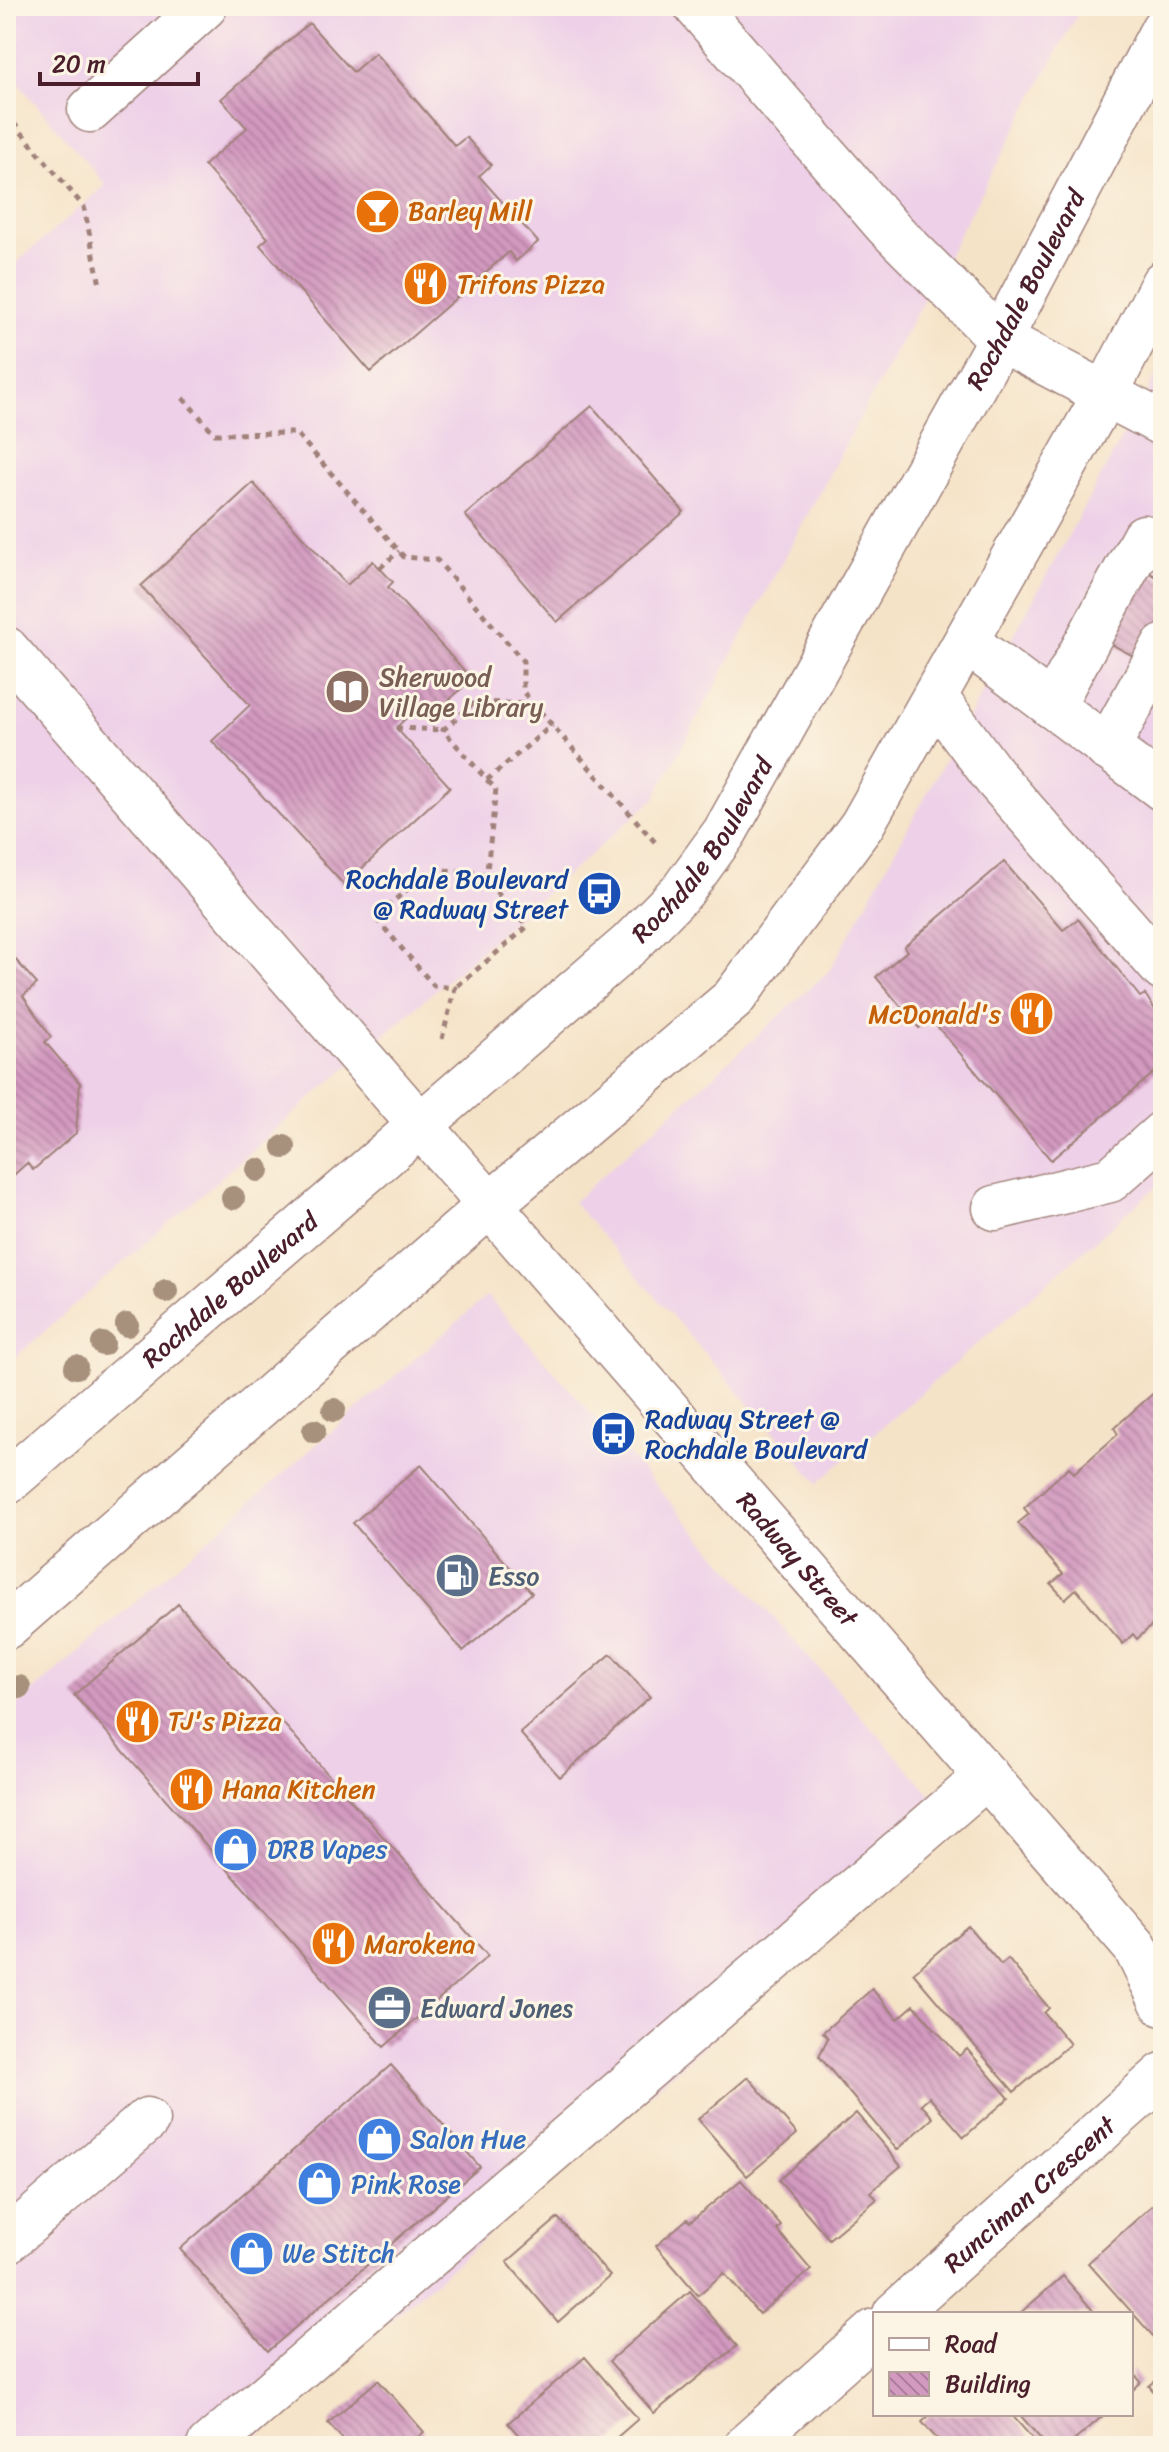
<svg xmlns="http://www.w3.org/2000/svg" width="1169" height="2452" viewBox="0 0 1169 2452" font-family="Sriracha,sans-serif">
<defs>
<pattern id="building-back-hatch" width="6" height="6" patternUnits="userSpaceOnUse" patternTransform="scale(2)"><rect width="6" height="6" fill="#d39ac0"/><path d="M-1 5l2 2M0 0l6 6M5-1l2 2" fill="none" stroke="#ad7d9c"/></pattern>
</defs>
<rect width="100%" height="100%" fill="#fcf5e5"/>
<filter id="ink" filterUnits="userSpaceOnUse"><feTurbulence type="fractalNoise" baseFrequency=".0125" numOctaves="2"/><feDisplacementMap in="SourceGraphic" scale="16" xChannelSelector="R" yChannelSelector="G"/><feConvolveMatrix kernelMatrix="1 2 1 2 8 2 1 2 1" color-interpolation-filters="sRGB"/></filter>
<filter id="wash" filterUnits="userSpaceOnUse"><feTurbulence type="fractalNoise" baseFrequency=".006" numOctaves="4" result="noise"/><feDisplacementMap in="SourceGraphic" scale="32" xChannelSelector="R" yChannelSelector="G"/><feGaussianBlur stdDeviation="1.8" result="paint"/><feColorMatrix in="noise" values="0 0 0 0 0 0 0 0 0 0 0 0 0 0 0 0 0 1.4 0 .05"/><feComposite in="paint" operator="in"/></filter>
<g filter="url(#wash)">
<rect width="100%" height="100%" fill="#f5e3c8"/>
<path fill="#eed0e8" d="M6,6h1076l-428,793 -648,566v-1093l100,-87 -100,-116z
M1163,363v818l-345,302 -245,-281 257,-232z
M487,1296l470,528 -710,622h-241v-731z"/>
<g id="blocks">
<path fill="url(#building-back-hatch)" d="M309,23l44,49 22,-19 80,93 11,-9 25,28 -12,11 59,66 -22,19 -7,-9 -138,120 -111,-127 8,-7 -64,-73 43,-37 -26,-29z
M592,406l92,106 -127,110 -92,-107z
M253,483l94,102 26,-24 20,21 -5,5 84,92 -37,34 -22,-2 -17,17 54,59 -106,98 -132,-144 38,-36 -109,-119z
M1146,571l17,9v51l-17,32 -48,-26z
M1004,862l59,68 15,-11 62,78 5,-3 18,28v43l-112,95 -121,-142 -11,10 -43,-51 31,-26 -3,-4z
M6,949l31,35 -14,12 28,41 -6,5 35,41 -4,50 -43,37 -6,-7 -21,19z
M1157,1390l6,6v219l-26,24 -4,-5 -10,10 -47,-55 -11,10 -14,-15 12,-10 -45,-51 11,-9 -5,-6 45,-41 5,6 44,-39 -4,-6z
M421,1465l111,128 -69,58 -110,-128z
M178,1604l310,352 -104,91 -310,-352z
M611,1654l39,43 -90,80 -40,-44z
M968,1926l33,39 7,-6 41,49 -5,5 26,31 -56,48 -101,-119z
M872,1989l26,30 16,-14 45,51 8,-7 42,49 -45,39 -35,-40 -8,7 12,14 -36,32 -78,-94 9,-18 -5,-6z
M391,2065l89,102 -212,184 -88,-102z
M748,2077l49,57 -50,42 -49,-57z
M856,2113l45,53 -31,26 7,7 -48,40 -50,-59z
M741,2180l40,46 -4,4 34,40 -52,44 -35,-41 -26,22 -42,-49 31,-27 3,3z
M1156,2202l7,8 -2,135 -73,-82z
M558,2218l52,58 -52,46 -51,-60z
M1063,2276l33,38h-77z
M690,2291l47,55 -83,67 -45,-52z
M585,2357l53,62 -31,27h-79l-20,-23z
M1131,2370l10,12 -10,10z
M1161,2370h2v32l-14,-16 11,-9z
M378,2380l46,52 -16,14h-59l-21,-23z
M931,2414h80l28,32h-96l-21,-24z
M1019,2414h86l-37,32h-21z"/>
</g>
</g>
<g filter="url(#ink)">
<use href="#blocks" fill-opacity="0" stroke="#a0817a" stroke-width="2"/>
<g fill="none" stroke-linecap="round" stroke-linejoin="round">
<defs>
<g id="minor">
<path d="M696,6l191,220 113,113 163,85"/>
<path d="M90,110l115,-104"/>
<path d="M967,642l196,147"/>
<path id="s1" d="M6,649l1129,1298 28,57"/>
<path d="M935,697l61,82 167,190"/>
<path d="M1052,706l92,-169 19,11"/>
<path d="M1107,748l56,-101"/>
<path d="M995,1208l115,-28 53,-47"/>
<path d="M6,2242l141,-122"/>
<path id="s2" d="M895,2314l268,-239"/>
<path d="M209,2446l778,-670"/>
<path d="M746,2446l129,-115"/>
</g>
<g id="major">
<path id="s3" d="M6,1483l624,-539 53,-54 42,-58 275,-493 163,-310"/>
<path d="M6,1627l484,-422 243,-206 129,-174 245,-434 56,-108"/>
</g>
</defs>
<use href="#minor" stroke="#a0817a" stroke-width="47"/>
<use href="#major" stroke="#a0817a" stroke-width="47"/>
<path stroke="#a0817a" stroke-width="5" stroke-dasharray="6 6" stroke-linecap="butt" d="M6,114l78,93 16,78
M183,398l32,36 81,-1 108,124 33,3 86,101v31l132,150
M380,568l19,-17
M534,704l-59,-2 -32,28 44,50 65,-55
M396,728l47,2
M486,879l10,-90 -9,-9
M442,1039l13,-51 -21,-2 -59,-69 56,-48 49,4 47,54 -72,61"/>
<use href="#minor" stroke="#fff" stroke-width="44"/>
<use href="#major" stroke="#fff" stroke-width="44"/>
</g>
<g fill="#a7907c">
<circle cx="284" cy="1147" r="12"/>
<circle cx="258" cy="1170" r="12"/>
<circle cx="233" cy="1198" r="12"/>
<circle cx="166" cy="1291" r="12"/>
<circle cx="127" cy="1325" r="12"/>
<circle cx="103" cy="1344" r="12"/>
<circle cx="76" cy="1367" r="12"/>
<circle cx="334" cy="1410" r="12"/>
<circle cx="314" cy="1431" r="12"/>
<circle cx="19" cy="1687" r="12"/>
</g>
</g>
<defs>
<symbol id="bar-disc" viewBox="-11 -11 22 22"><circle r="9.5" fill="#e8710a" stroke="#fcf5e5"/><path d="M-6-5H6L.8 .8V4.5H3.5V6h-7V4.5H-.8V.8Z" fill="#fff"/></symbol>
<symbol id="restaurant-disc" viewBox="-11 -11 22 22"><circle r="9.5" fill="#e8710a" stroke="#fcf5e5"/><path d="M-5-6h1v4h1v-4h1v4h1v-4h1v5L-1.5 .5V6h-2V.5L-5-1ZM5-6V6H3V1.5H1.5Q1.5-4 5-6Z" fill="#fff"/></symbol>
<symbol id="library-disc" viewBox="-11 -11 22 22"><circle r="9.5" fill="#8d6e63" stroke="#fcf5e5"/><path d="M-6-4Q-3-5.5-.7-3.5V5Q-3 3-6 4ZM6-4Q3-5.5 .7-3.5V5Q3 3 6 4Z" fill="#fff"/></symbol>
<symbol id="bus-disc" viewBox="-11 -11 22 22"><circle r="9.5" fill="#1a4fb4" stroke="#fcf5e5"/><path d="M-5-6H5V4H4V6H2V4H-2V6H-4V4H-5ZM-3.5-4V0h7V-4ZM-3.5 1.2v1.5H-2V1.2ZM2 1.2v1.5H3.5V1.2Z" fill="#fff"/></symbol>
<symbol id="fuel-disc" viewBox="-11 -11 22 22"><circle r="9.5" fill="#5c6f8a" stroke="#fcf5e5"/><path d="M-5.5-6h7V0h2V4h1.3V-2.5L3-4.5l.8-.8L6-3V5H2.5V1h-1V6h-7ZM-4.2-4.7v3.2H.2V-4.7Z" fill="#fff"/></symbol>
<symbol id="shop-disc" viewBox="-11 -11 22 22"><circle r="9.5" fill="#3f7fe0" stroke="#fcf5e5"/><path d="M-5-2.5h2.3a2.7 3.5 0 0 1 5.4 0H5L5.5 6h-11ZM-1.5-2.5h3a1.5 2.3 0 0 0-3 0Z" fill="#fff"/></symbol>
<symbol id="office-disc" viewBox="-11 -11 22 22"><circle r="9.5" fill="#5c6f8a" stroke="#fcf5e5"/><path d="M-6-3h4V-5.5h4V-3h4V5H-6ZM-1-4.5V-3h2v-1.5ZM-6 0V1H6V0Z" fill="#fff"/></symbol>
</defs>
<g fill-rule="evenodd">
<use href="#bar-disc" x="352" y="186" width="51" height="51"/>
<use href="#restaurant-disc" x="400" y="258" width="51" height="51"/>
<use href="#library-disc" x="322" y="666" width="51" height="51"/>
<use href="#bus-disc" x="574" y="868" width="51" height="51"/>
<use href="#restaurant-disc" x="1006" y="988" width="51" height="51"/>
<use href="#bus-disc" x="588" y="1408" width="51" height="51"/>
<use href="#fuel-disc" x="432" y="1550" width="51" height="51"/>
<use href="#restaurant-disc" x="112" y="1696" width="51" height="51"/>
<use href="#restaurant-disc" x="166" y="1764" width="51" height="51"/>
<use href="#shop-disc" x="210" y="1824" width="51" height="51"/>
<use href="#restaurant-disc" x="308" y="1918" width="51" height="51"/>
<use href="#office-disc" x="364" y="1982" width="51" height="51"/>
<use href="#shop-disc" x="354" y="2114" width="51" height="51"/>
<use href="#shop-disc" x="294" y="2158" width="51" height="51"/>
<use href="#shop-disc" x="226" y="2228" width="51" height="51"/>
</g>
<g text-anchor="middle" stroke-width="6" stroke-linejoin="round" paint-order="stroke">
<g font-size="26" fill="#c56008" stroke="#fcf5e5" text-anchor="start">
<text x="408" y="220">Barley Mill</text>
<text x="457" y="293">Trifons Pizza</text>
<text x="1001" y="1023" text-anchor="end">McDonald's</text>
<text x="168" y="1730">TJ's Pizza</text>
<text x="222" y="1798">Hana Kitchen</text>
<text x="364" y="1953">Marokena</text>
</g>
<g font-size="26" fill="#4a1f2b" stroke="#fcf5e5">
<text dy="9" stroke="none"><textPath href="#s3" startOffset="1592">Rochdale Boulevard</textPath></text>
<text dy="9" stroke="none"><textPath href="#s3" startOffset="944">Rochdale Boulevard</textPath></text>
<text dy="9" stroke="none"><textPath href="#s3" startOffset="296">Rochdale Boulevard</textPath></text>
<text dy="9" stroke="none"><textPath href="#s1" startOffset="1206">Radway Street</textPath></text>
<text dy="9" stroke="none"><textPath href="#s2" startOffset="180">Runciman Crescent</textPath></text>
</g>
<g font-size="26" fill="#785e54" stroke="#fcf5e5" text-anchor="start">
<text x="379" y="686">Sherwood<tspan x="379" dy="30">Village Library</tspan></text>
</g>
<g font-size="26" fill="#164399" stroke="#fcf5e5" text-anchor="end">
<text x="568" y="888">Rochdale Boulevard<tspan x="568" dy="30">@ Radway Street</tspan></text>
<text x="645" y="1428" text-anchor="start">Radway Street @<tspan x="645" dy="30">Rochdale Boulevard</tspan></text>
</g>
<g font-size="26" fill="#4e5e75" stroke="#fcf5e5" text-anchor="start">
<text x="488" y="1585">Esso</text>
<text x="420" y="2017">Edward Jones</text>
</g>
<g font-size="26" fill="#366cbe" stroke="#fcf5e5" text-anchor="start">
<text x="267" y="1858">DRB Vapes</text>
<text x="410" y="2148">Salon Hue</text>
<text x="351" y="2193">Pink Rose</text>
<text x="282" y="2262">We Stitch</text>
</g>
</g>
<rect width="1169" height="2452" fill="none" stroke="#fcf5e5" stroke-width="32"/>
<rect x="873" y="2312" width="260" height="104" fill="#fcf5e5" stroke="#b59f9b" stroke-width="2"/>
<rect x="889" y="2338" width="40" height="12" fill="#ffffff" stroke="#b59f9b" stroke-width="2"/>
<text x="945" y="2352" font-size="24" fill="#4a1f2b">Road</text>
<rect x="889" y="2372" width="40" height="24" fill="url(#building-back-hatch)" stroke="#b59f9b" stroke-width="2"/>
<text x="945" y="2392" font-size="24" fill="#4a1f2b">Building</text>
<path d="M40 72v12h158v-12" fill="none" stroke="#4a1f2b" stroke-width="4"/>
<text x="52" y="72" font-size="24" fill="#4a1f2b" stroke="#fcf5e5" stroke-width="6" paint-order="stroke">20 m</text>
</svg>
